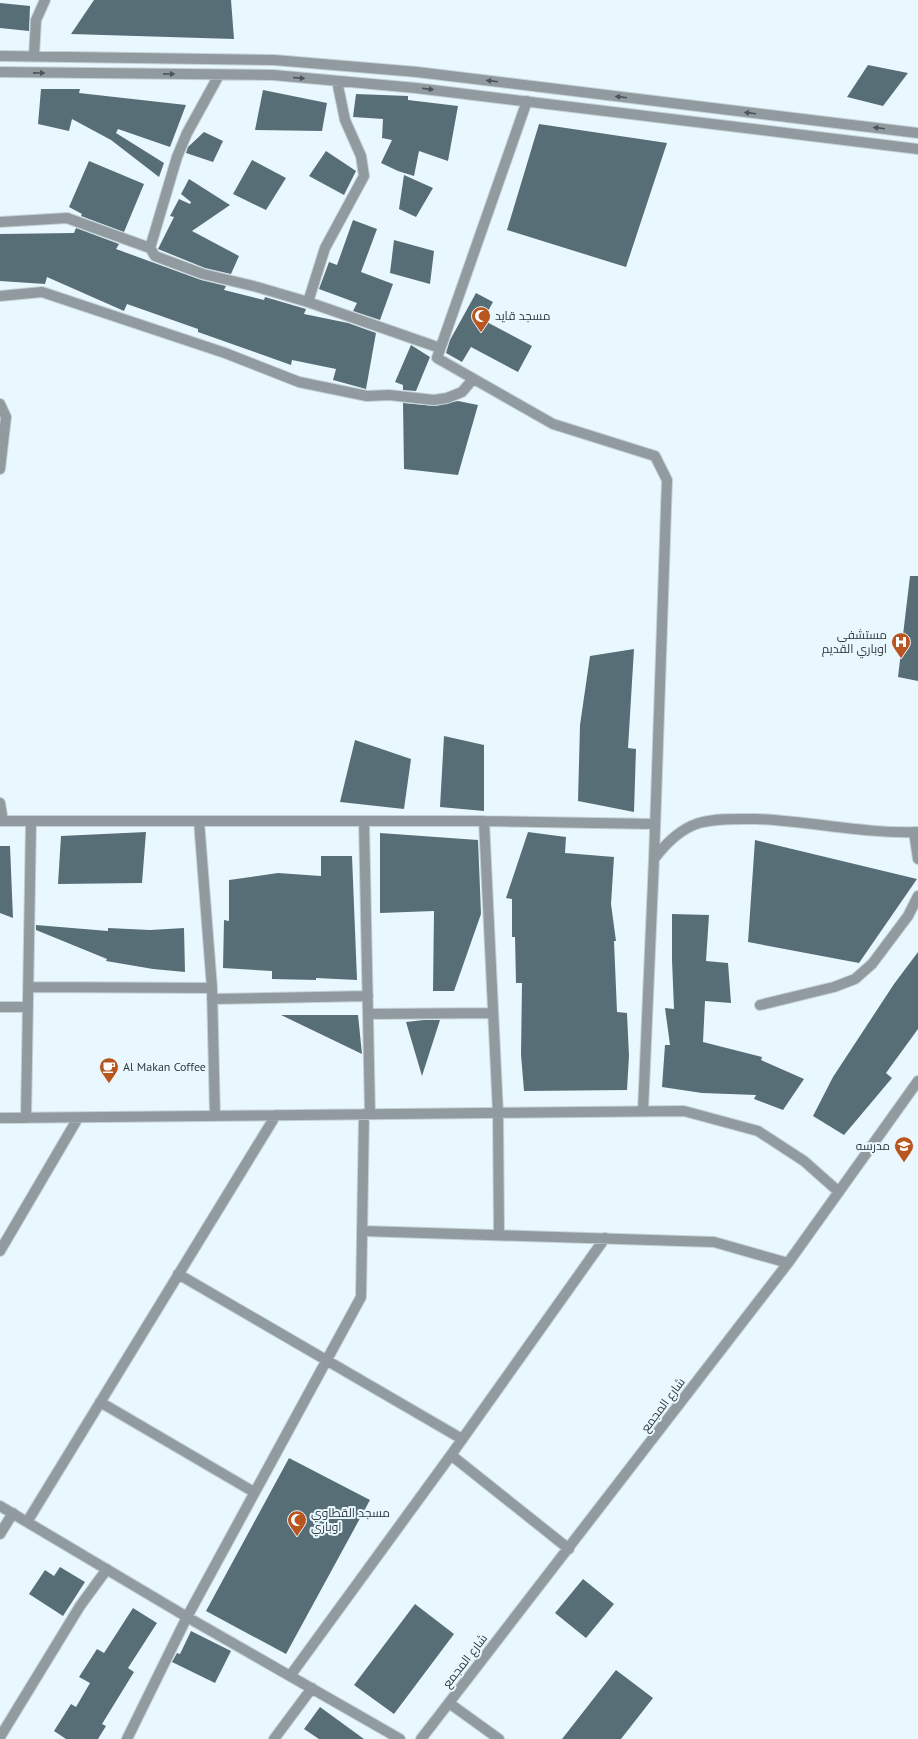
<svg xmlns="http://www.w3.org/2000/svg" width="918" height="1739" viewBox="0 0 918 1739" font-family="'PT Sans',Cairo,sans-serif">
<rect width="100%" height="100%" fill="#e9f8fe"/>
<path fill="#586e77" d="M94,0h137l3,39 -163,-5z
M0,3l30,3 -1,25 -29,-3z
M868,65l40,8 -25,33 -36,-9z
M41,89h39l-1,4 107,12 -16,42 -52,-18 -2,4 48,30 -5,14 -48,-37 -39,-21 -3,12 -31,-7z
M263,90l64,13 -5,28 -67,-1z
M356,94l52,2v4l50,6 -10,55 -29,-10 -5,25 -16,-5 -17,-8 11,-23 -10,-2 1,-19 -30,-2z
M539,124l128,19 -41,124 -119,-37z
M204,132l19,9 -10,21 -27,-9 2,-6z
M326,151l30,20 -12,24 -35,-19z
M252,160l34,18 -20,32 -33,-16z
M89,161l55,23 -20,48 -43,-16 1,-2 -13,-7z
M404,175l29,13 -17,29 -17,-8z
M189,179l41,26 -38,26 47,25 -8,18 -26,-6 -47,-19 16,-32 -4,-1 9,-17 11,5 1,-2 -10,-8z
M353,220l24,9 -16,43 32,12 -13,36 -27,-9 4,-8 -38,-14 10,-27 8,3z
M76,228l43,16 -3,5 85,31 25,6 -2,4 40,10 1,-3 41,12 -2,5 44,9 28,10 -10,56 -33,-9 3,-11 -44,-9 -1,5 -93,-33v-3l-71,-25 -3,7 -77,-34 -2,7 -45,-3v-47l74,-1z
M394,240l40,11 -4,33 -40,-11z
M476,293l17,9 -10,18 49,26 -14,26 -47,-25 -9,15 -16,-9 4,-13z
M411,345l19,12 -14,34 -13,-1v-5l-8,-3z
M458,401l20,4 -20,70 -54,-6 -1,-66 32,3z
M910,576h8v105l-20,-4z
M634,649l-6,99 8,1 -2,63 -56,-11 2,-76 10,-69z
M444,736l40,9v66l-44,-4z
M355,740l56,19 -7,50 -64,-7z
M146,832l-4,51 -84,1 3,-48z
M528,832l38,5 -1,16 49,4 -3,47 5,37h-2l3,71 10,1 2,43 -2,34 -103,1 -3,-36 1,-72h-6l-1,-46h-3v-38l-6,-1z
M380,833l98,7 3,74 -27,77h-21l1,-80 -54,2z
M755,840l162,39 -58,84 -111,-21z
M0,846h10l3,72 -13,-5z
M321,856h31l5,124 -41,-2v2l-44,-1v-8l-49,-3 1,-48 5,1v-41l49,-7 43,3z
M672,914l37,1 -3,46 22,2 3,40 -26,-2 -2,41 59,15 -1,3 43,19 -21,31 -29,-11 2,-4 -54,-2 -40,-6 3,-42h5l-5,-37 9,1 -2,-49z
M36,925l72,6v-3l42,2 34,-2 1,44 -32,-3 -47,-8 1,-2 -71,-29z
M918,952v77l-32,44 6,5 -48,57 -31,-19 20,-39 61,-93z
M281,1015h77l4,39z
M424,1020h16l-18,56 -16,-54z
M289,1458l81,42 -84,154 -80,-43z
M60,1567l25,15 -22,34 -34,-22 16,-24 9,6z
M583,1579l31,25 -28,34 -31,-25z
M415,1604l39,30 -60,80 -40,-29z
M133,1608l24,15 -29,45 6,4 -32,52 4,2 -8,13h-32l-12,-8 17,-27 5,3 14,-24 -11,-6 18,-28 7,4z
M191,1631l40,20 -16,32 -43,-21 5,-9 3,1z
M616,1670l37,28 -32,41h-59z
M320,1707l44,32h-45l-15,-10z"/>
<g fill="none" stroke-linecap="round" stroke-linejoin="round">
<defs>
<path id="minor" d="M0,56l274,4 143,12 501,61
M34,56l2,-36 9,-20
M0,72l273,3 143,13 502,61
M219,75l-32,58 -10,24 -27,91 5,8 48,18 54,13 51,15
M337,81l8,39 16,36 3,20 -39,72 -17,54 132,46
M527,101l-90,257 116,66 102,32 12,24 -13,379 -11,252
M0,222l67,-4 83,30
M0,296l42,-4 183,61 74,29 68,14 22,-1 45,5 13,-2 15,-6 11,-13
M0,404l6,13 -6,52
M0,803l3,18
M0,821h484l170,3
M199,821l13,167 3,128
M364,821l6,293
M484,821l14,292 1,122
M914,832l4,27
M654,859c12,-16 26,-30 45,-36 18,-5 39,-4 58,-4 54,2 107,15 161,13
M28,987l184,1
M212,999l156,-3
M760,1005l74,-18 21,-8 17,-15 36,-48 10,-20
M0,1007h28
M368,1014l125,-1
M0,1118l684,-7 74,20 46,30 35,31
M26,1118l5,-297
M362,1231l352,11 74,21
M0,1251l78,-133
M178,1274l284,165
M100,1402l154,90
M451,1455l118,94
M0,1506l187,111 213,122
M27,1522l249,-407
M0,1534l13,-21
M290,1676l161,-221 154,-217
M449,1703l50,36
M0,1737l80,-131 27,-37
M127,1739l60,-122 174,-320 3,-183
M274,1739l38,-51
M421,1739l367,-476 130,-182"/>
</defs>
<use href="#minor" stroke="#c4d2d7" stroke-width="12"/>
<use href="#minor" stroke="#909a9f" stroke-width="10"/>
</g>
<defs><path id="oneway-solid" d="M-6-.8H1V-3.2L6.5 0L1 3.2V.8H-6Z"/></defs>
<g fill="#4c565a">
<use href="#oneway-solid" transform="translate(39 73) rotate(1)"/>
<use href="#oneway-solid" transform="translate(169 74) rotate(1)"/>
<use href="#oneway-solid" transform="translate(299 78) rotate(5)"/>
<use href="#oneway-solid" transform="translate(492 81) rotate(-173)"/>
<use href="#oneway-solid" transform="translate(428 89) rotate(7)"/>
<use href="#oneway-solid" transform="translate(621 97) rotate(-173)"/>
<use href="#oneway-solid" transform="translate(750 113) rotate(-173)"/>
<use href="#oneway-solid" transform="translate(879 128) rotate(-173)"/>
</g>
<defs>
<symbol id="mosque-pin" viewBox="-11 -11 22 30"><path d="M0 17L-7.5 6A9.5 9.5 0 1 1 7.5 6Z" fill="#b9551f" stroke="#e9f8fe"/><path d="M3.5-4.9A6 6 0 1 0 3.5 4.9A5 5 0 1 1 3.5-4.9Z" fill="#fff"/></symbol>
<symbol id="hospital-pin" viewBox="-11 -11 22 30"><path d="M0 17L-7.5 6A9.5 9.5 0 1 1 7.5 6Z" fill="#b9551f" stroke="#e9f8fe"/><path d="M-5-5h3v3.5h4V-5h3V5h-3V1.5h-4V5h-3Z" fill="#fff"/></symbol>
<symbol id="cafe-pin" viewBox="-11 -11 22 30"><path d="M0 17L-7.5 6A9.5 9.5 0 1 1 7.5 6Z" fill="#b9551f" stroke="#e9f8fe"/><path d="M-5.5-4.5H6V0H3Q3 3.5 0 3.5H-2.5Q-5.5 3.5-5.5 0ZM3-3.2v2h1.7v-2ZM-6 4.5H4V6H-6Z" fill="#fff"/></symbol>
<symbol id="school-pin" viewBox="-11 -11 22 30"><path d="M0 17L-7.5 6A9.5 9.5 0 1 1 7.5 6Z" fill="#b9551f" stroke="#e9f8fe"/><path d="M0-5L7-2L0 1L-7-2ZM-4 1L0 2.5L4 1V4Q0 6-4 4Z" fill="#fff"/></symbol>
</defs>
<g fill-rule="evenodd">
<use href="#mosque-pin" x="470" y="305" width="22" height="30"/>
<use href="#hospital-pin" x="890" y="631" width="22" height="30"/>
<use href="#cafe-pin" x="98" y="1056" width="22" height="30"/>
<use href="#school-pin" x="893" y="1135" width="22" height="30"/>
<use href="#mosque-pin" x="286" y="1509" width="22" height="30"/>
</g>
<g text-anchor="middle" stroke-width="4" stroke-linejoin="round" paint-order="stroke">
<g font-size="12" fill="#2f393d" stroke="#e9f8fe" text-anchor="start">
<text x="495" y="320">مسجد قايد</text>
<text x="887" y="639" text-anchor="end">مستشفي<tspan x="887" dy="14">اوباري القديم</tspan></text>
<text x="123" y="1071">Al Makan Coffee</text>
<text x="890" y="1150" text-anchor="end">مدرسه</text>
<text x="311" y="1517">مسجد القطاوي<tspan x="311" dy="14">اوباري</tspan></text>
</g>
<g font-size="12" fill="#2f393d" stroke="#e9f8fe">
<text transform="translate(663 1405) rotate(-53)" y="4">شارع المجمع</text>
<text transform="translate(465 1661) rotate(-52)" y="4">شارع المجمع</text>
</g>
</g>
</svg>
